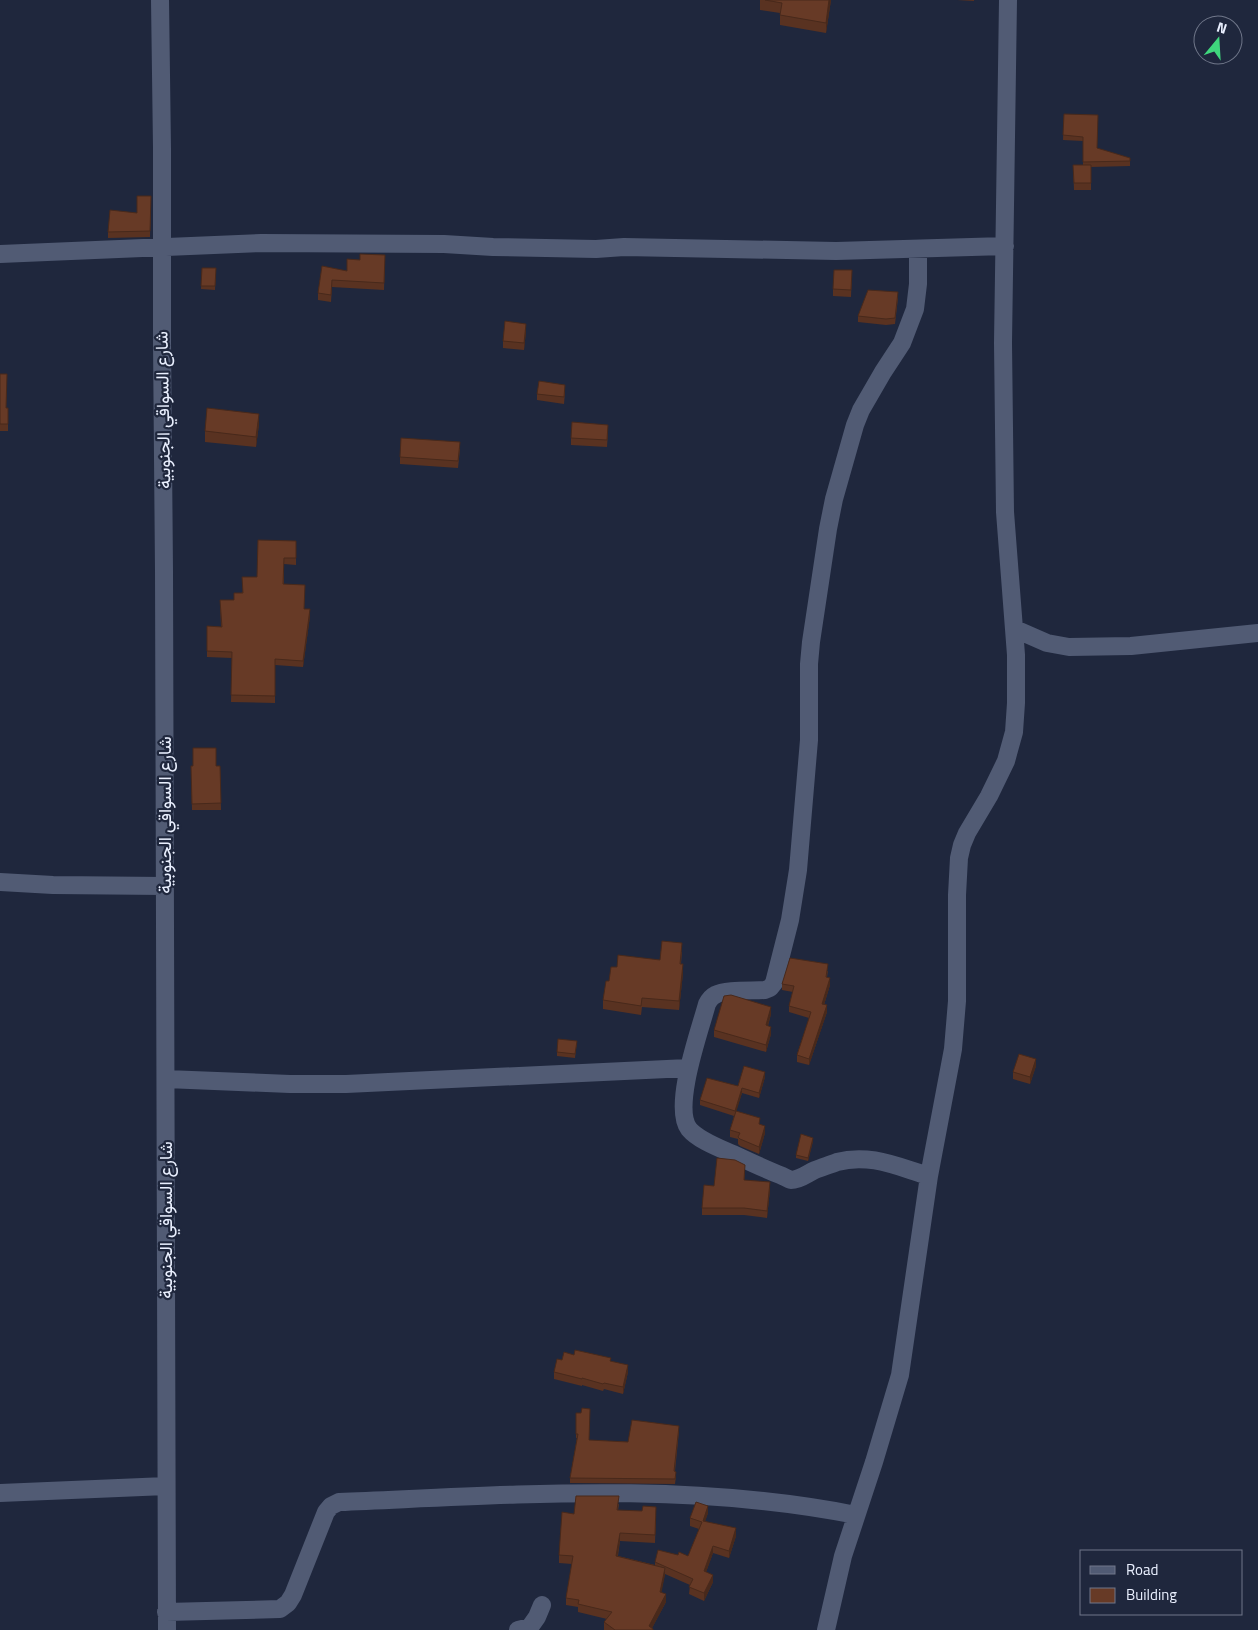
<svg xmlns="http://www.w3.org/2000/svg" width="1258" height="1630" viewBox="0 0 1258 1630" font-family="'Titillium Web',Vazirmatn,sans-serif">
<rect width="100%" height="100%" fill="#1f273d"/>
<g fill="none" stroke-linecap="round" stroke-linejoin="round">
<path stroke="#515b74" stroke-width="18" d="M160,0l2,148v194l2,229 3,1059
M918,249v35l-3,25 -13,34 -19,29 -22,38 -6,15 -21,74 -6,30 -17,113 -2,22v76l-11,130 -8,50 -16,63 -4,5 -5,2c-13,1 -39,-1 -50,5 -4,2 -6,5 -8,9 -7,26 -35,103 -18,125 10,12 33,20 46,26 15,7 30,14 45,20 3,1 8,4 11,5 9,0 17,-7 24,-10 7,-3 15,-5 22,-8 33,-9 61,5 92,14
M0,254l261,-11 183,1 49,3 103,2 28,-2 212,4 169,-5
M1015,629l32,14 22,4 62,-1 127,-13
M0,882l53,3 112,1
M166,1079l124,5h56l342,-16
M0,1493l166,-7
M166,1612l114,-3 8,-6 5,-8 33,-83 5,-6 8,-4c172,-7 347,-21 517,13
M518,1630l12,-3 7,-10 5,-12
M826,1630l17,-74 31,-94 26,-87 29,-199 24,-127 4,-48v-106l2,-37 3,-13 5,-12 22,-37 17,-35 8,-29 2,-29v-48l-11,-143 -2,-169 5,-343"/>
</g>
<path fill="#593221" d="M760,0h71l-5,33 -46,-8v-12l-20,-3z
M957,0h17v1z
M1064,114l33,35 33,9v8l-39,1v23h-17l-1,-25h10v-24l-20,-1z
M151,196l-1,41 -42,1v-6l29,-19z
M385,255l-1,35 -52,-3 -1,15 -13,-2v-7l4,-27 25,5 13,-11z
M202,268h14l-1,22 -14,-1z
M852,270l-1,27 -18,-1v-7z
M898,298l-3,26 -9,1 -28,-3v-6z
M526,331l-2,19 -21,-2v-7z
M0,374l6,34h2v23h-8z
M565,392l-1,12 -27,-4v-6z
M259,424l-3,23 -51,-5v-11z
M608,432l-1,15 -36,-2v-7z
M460,449l-2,19 -58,-4v-7z
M296,541v24l-12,-1v20l26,32 -7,51 -28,-2v38l-44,-1 1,-44 -25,-1v-31l14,1 -1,-27h14z
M191,766h29l1,44h-29z
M682,952l-1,12 2,9 -4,37 -37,-3 -1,8 -38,-6v-9l6,-19 8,-14 43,-7z
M828,971l-1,6 3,8 -6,20 3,7 -18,53 -12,-3v-7l12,-37 -20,-6v-6l4,-14 -11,-2v-6z
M771,1014l-3,12 3,8 -5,18 -52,-15v-7z
M577,1041l-2,17 -18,-2v-4z
M1036,1066l-6,18 -17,-5v-7z
M765,1077l-6,21 -17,-5 -6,18 24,13 5,9 -6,21 -19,-8 -2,-2v-5l-8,-2v-7l4,-14 -34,-11v-5z
M813,1141l-5,20 -12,-3v-3z
M745,1172l-1,8 26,9 -3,29 -23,-3h-42v-7l12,-22z
M574,1355l37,6 17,11 -5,22 -19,-5 -1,2 -21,-6v1l-28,-7v-7l8,-12z
M576,1413l13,27 39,2 51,-11 -4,40 1,5 -1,8 -105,-1v-5l7,-40h-1z
M619,1504l-1,7 38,4 -1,28 -35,-2 -2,15 37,9v-3l23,-7 10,1 11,-27 -9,-3v-8l18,-5 -3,8 31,15 -7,22 -16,-5 -7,19 7,10 -9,19 -15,-7 1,-9 -25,-11 -4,18 5,10 -14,26 1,2h-49v-8l3,-3 -29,-7v-5l-12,-2v-7l6,-34 -13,-1v-8l15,-41z"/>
<path fill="#48291b" d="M829,0h2l-5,33v-10z
M526,324v7l-2,19v-7z
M259,414v10l-3,23v-10z
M310,609v7l-7,51v-6z
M683,964v9l-4,37v-9z
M830,978v7l-8,26v-7z
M827,1005v7l-18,53v-6z
M771,1007v7l-5,18v-7z
M771,1027v7l-5,18v-7z
M1036,1059v7l-6,18v-7z
M765,1072v5l-6,21v-5z
M742,1088v5l-7,23v-5z
M765,1126v7l-6,21v-7z
M813,1138v3l-5,20v-3z
M770,1182v7l-3,29v-7z
M628,1365v7l-5,22v-7z
M708,1506v7l-5,15v-7z
M736,1528v8l-7,22v-7z
M620,1533v8l-4,23v-8z
M713,1546v7l-9,25v-7z
M665,1568v7l-5,25v-8z
M713,1575v7l-9,19v-8z
M666,1594v8l-15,28 -2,-4z"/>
<path fill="#673a26" stroke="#48291b" d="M765,0h64l-3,23 -46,-8 2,-12z
M1064,114l34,1 -1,33 33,10v3l-47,1v-25l-20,-2z
M1073,165h18v18h-17z
M137,196h14l-1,35 -42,1 2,-22 27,3z
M360,254l25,1 -1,28 -52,-3 -1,15 -13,-2 4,-27 25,5v-12l13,1z
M202,268h14l-1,18h-14z
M834,270h18l-1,20 -18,-1z
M868,290l30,2 -3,26 -9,1 -28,-3z
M505,321l21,3 -2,19 -21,-2z
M0,374h7l-1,34h2v16h-8z
M539,381l26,4 -1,12 -27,-3z
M207,408l52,6 -3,23 -51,-6z
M572,422l36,3 -1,15 -36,-2z
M401,438l59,4 -2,19 -58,-4z
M258,540l38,1v17h-12l-1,26 22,1 -1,24h6l-7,52 -28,-2v37l-44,-1 1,-43 -25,-1v-25l15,1 -2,-27h14v-7h9l-1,-16h15z
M193,748h23v18h4l1,37 -29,1 -1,-38h2z
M662,941l20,2 -2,21h3l-4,37 -37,-3 -1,8 -38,-6 3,-19h3l2,-14h6l1,-12 42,5z
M790,958l38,6 -2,13 4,1 -8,26 5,1 -18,54 -12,-4 14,-43 -22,-6 5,-20 -12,-2z
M731,995l40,12 -5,18 5,2 -5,18 -52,-15 10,-34z
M558,1039l19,2 -2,13 -18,-2z
M1019,1054l17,5 -6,18 -17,-5z
M744,1066l21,6 -6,21 -17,-5 -7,23 -35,-11 7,-22 31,8z
M736,1111l24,7 -1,6 6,2 -6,21 -19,-8 -2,-2 2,-4 -10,-3z
M801,1134l12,4 -5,20 -12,-3z
M717,1158l18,2 10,5 -1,15 26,2 -3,29 -23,-3h-42l2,-23 10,1z
M575,1350l36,8 -1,3 18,4 -5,22 -19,-4 -1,1 -21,-6v1l-28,-7 3,-13 5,1 2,-8 10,3z
M582,1408l8,1 -1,31 39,2 4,-22 47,6 -5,45 2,1 -1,7 -105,-1 8,-44h-2v-21h5z
M576,1496h43l-2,14 25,1 1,-5 13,1 -1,28 -35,-2 -4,23 49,12 -5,24 6,2 -17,32 4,3v1h-38l-11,-8 8,-10 -34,-8 1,-4 -13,-2 7,-42 -14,-1 3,-43 12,2z
M696,1502l12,4 -5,15 33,7 -7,23 -16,-5 -9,25 9,4 -9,18 -15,-6 4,-8 -38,-17 3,-12 20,5 1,-3 9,4 14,-34 -12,-4z"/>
<g text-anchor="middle" stroke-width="4.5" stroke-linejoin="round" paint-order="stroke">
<g font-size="18" fill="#e9effe" stroke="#1f273d">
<text transform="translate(163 410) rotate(-91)" y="6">شارع السواقي الجنوبية</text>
<text transform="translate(165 815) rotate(-90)" y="6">شارع السواقي الجنوبية</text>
<text transform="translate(166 1220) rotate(-90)" y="6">شارع السواقي الجنوبية</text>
</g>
</g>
<rect x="1080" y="1550" width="162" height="65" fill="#1f273d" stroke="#70778a"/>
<rect x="1090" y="1566" width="25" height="8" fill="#515b74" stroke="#70778a"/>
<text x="1126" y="1575" font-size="15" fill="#e9effe">Road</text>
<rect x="1090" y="1588" width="25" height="15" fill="#673a26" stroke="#70778a"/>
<text x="1126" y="1600" font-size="15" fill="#e9effe">Building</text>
<g transform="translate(1218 40) rotate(18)"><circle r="24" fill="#1f273d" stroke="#70778a"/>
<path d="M0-4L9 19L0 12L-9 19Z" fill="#3fd77d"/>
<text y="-8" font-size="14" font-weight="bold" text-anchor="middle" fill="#e9effe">N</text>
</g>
</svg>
